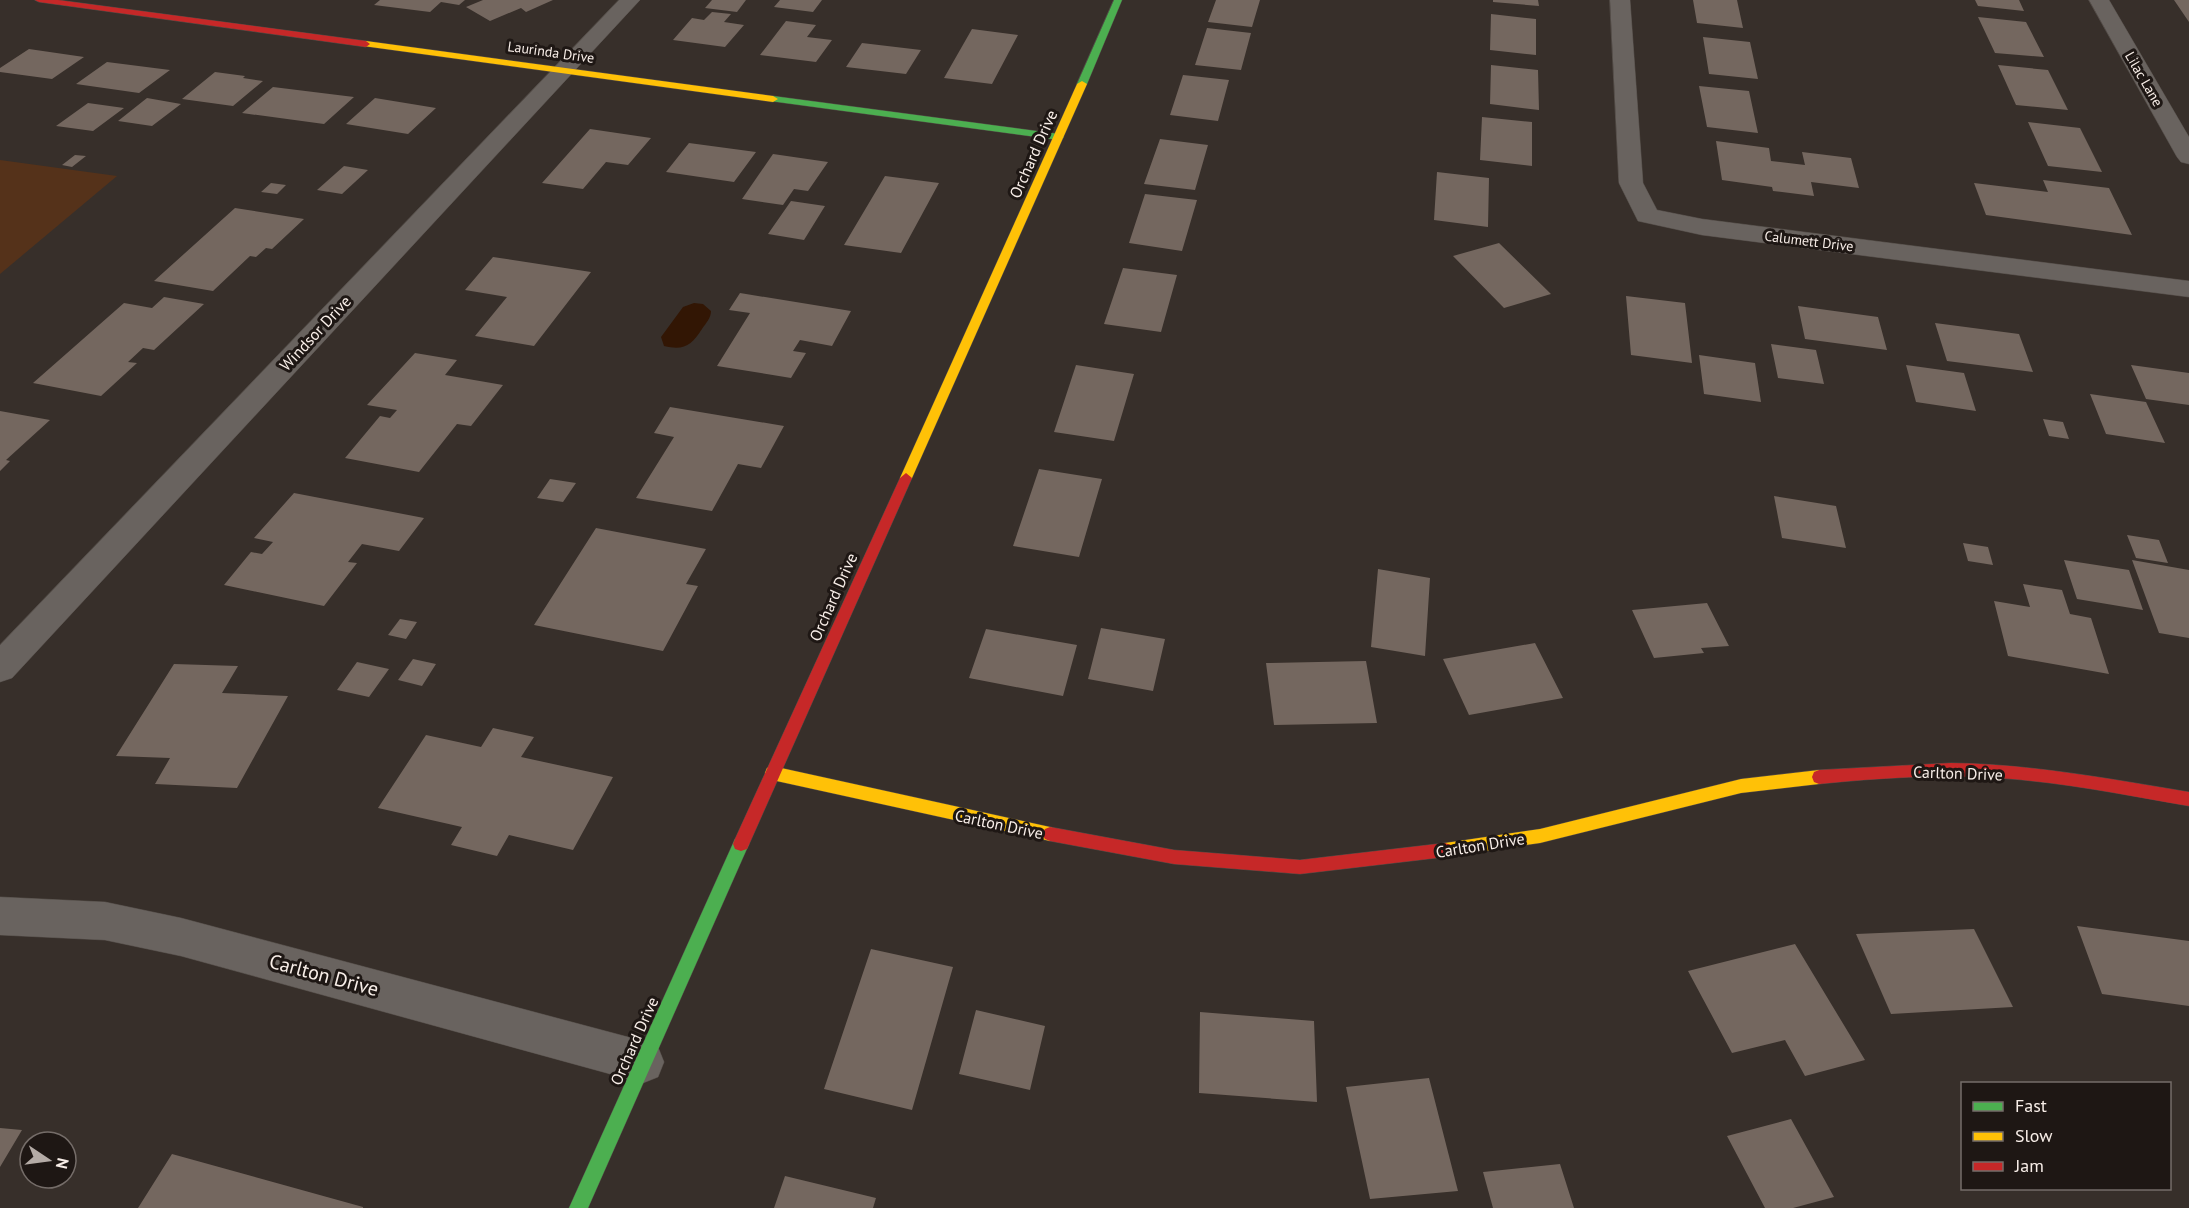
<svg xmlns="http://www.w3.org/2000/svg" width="2189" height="1208" viewBox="0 0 2189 1208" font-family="'PT Sans',sans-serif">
<rect width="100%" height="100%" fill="#372f2a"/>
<path fill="#55321a" d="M0,160l117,16 -117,98z"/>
<path fill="#321604" d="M694,303l9,1 8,7c0,7 -5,12 -9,18 -10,16 -18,22 -38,17l-3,-9 22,-30z"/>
<path fill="#74675f" d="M380,0h85l-6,5 -18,-3 -11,10 -56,-7z
M483,0h70l-27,12 -5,-4 -31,13 -24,-14z
M712,0h34l-9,12 -32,-4z
M780,0h42l-9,12 -39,-5z
M1216,0h44l-8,27 -44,-5z
M1493,0h45l1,6 -46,-4z
M1693,0h44l6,28 -46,-5z
M1975,0h44l5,11 -46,-5z
M2174,0h15v22z
M712,12l19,2 -7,8 20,3 -19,22 -52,-7 19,-22 12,2z
M1491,14l45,5v36l-46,-5z
M1978,17l48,5 18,35 -49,-4z
M786,21l30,4 -9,12 25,3 -16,22 -56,-7z
M1207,28l44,5 -10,37 -46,-5z
M972,29l46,6 -26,49 -48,-6z
M1703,37l47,5 8,37 -49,-5z
M862,43l59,7 -15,24 -60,-7z
M29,49l55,8 -32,22 -52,-7v-4z
M107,62l63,8 -31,23 -63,-9z
M1491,65l47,5 1,40 -49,-6z
M1998,65l50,5 20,40 -52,-5z
M215,72l30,4 -2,2 20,3 -30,25 -51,-7z
M1183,75l46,5 -11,41 -48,-6z
M1699,86l50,5 9,42 -51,-6z
M273,87l81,10 -30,27 -82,-11z
M147,98l34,6 -29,22 -34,-5z
M375,98l61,10 -28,26 -62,-10z
M88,103l36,5 -31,23 -37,-5z
M1482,117l50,5v44l-52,-6z
M2028,122l52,6 22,44 -54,-6z
M590,129l61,9 -23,27 -22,-3 -23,27 -41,-6z
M1160,139l48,6 -13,45 -51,-6z
M1716,141l53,7 2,13 34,4 -3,-13 49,6 8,30 -48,-6 3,14 -41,-5 -1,-4 -50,-7z
M689,143l67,9 -22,30 -68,-10z
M773,154l55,8 -20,29 -14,-2 -11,16 -41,-6z
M75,155l11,1 -14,11 -10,-2z
M344,166l24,4 -26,24 -25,-4z
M1437,172l52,6 -1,49 -54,-7z
M885,176l54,7 -38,70 -57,-8z
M2043,180l66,8 23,47 -146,-20 -12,-32 74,9z
M271,183l15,2 -9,9 -16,-2z
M1145,194l52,6 -15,51 -53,-8z
M791,201l34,5 -21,34 -36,-6z
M235,208l69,11 -32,30 -6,-1 -10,9 -6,-1 -37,35 -59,-10z
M1499,243l52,51 -47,14 -51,-52z
M493,257l98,15 -57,74 -59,-10 32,-39 -42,-7z
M1123,268l54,7 -16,57 -57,-8z
M740,293l111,18 -19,35 -32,-6 -7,11 13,2 -15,25 -74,-12 33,-53 -21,-3z
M1626,296l59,7 7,60 -61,-8z
M164,297l40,7 -50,46 -11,-2 -15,14 9,1 -36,33 -68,-13 91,-80 28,5z
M1798,306l80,11 9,33 -82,-11z
M1935,323l84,11 14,38 -86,-11z
M1771,344l45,6 8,34 -46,-6z
M415,353l42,7 -12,15 58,10 -32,41 -14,-2 -38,48 -74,-14 35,-42 10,2 7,-8 -30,-5z
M1699,355l56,8 6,39 -57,-8z
M1076,365l58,9 -20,67 -60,-9z
M1906,365l58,8 12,38 -60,-9z
M2131,365l58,8v32l-43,-6z
M2090,394l56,8 19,41 -59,-9z
M670,407l114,19 -23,42 -23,-4 -26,47 -76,-13 38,-61 -20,-4z
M0,411l50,9 -44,40 4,1 -10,10z
M2043,419l20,3 6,17 -20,-3z
M1039,469l63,10 -23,78 -66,-11z
M550,479l26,4 -13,19 -26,-4z
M294,493l130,25 -25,33 -37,-7 -14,18 9,1 -33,43 -100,-21 27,-33 11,2 11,-12 -19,-4z
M1774,496l62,10 10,42 -64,-10z
M596,528l110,21 -20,35 12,2 -35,65 -129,-26z
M2127,535l32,5 9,23 -32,-5z
M1963,543l25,4 5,18 -25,-4z
M2064,560l65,10 14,40 -66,-11z
M2132,560l57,10v68l-30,-5z
M1378,569l52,9 -5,78 -54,-9z
M2023,584l39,6 8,24 21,4 18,56 -101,-18 -14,-55 36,6z
M1707,603l22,43 -28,2 3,5 -50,5 -22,-48z
M400,619l17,3 -11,17 -18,-4z
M1101,628l64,11 -12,52 -65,-12z
M986,629l91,16 -14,51 -94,-18z
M1535,643l28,55 -94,17 -26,-56z
M413,659l23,5 -14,22 -24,-6z
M1366,661l11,62 -103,2 -8,-62z
M357,662l32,7 -20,28 -32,-7z
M174,664l64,2 -16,27 66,3 -51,92 -82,-4 15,-26 -54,-2z
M493,728l41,9 -13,20 92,20 -40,73 -64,-15 -12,21 -46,-11 11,-18 -84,-19 48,-73 55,12z
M2077,926l112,15v65l-87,-12z
M1974,929l39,78 -122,7 -35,-80z
M1795,944l70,116 -60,16 -20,-36 -53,13 -44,-82z
M871,949l82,18 -41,143 -88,-21z
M976,1010l69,16 -15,64 -71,-16z
M1200,1012l114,9 3,81 -118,-9z
M1429,1078l29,113 -88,8 -24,-112z
M1791,1119l43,78 -41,11h-28l-38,-72z
M0,1128l22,2 -22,37z
M172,1154l191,53v1h-225z
M1560,1164l14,44h-81l-10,-36z
M785,1176l91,22 -3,10h-99z"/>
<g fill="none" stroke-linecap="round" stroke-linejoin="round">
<defs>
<path id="street" d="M619,0h21l-628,678 -12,4v-37z
M1610,0h20l13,183 14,27 45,9 487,62v16l-487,-62 -64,-14 -19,-38z
M2089,0h20l80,137v27l-8,-2 -4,-5z
M0,897l105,5 76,16 462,123 15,6 6,15 -6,15 -15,6 -462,-127 -76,-16 -105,-5z"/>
<path id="fast" d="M1114,0h8l-35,84 -8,2 -2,-2z
M773,96l286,38 5,3 -5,3 -289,-39 -2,-2z
M741,837l6,2 2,5 -161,364h-19l166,-369z"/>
<path id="slow" d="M366,41l407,55 5,3 -5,3 -410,-56 -1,-2z
M1082,81l5,3 -175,394 -6,5 -4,-2 -2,-3 177,-394z
M772,766l278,61 5,2 3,5 -3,5 -5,2 -278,-61 -5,-2 -2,-5 2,-5z
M1819,770l5,2 2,5 -2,5 -5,2 -78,9 -201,50 -95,14 -6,-2 -2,-5 2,-5 6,-2 95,-14 201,-50z"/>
<path id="jam" d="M35,0h23l308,41 4,3 -4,3 -327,-45z
M906,473l6,5 -165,371 -6,2 -6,-2 -2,-5 2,-5 165,-361z
M1951,763c80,1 159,16 238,29v14c-63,-11 -127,-24 -191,-28 -60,-4 -120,0 -179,6l-5,-2 -2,-5 2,-5 5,-2z
M1050,827l124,23 126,10 145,-17 6,2 2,5 -2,5 -6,2 -145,17 -126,-10 -124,-23 -5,-2 -3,-5 3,-5z"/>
</defs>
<use href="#street" stroke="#524b46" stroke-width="1"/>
<use href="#fast" stroke="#524b46" stroke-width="1"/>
<use href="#slow" stroke="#524b46" stroke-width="1"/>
<use href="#jam" stroke="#524b46" stroke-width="1"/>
<use href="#street" fill="#69635f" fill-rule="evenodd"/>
<use href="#fast" fill="#4caf50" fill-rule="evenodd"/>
<use href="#slow" fill="#ffc107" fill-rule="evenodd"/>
<use href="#jam" fill="#c62828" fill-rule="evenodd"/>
</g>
<g text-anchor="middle" stroke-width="6" stroke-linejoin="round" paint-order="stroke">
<g font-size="14" fill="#f8eee8" stroke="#1e1714">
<text transform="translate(551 52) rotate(8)" y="5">Laurinda Drive</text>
<text transform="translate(2144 79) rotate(60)" y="5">Lilac Lane</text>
<text transform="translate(1809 241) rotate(7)" y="5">Calumett Drive</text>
</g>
<g font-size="16" fill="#f8eee8" stroke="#1e1714">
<text transform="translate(1033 154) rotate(-66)" y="6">Orchard Drive</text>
<text transform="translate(315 333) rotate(-47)" y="6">Windsor Drive</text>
<text transform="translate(833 597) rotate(-66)" y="6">Orchard Drive</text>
<text transform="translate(1958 773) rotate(2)" y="6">Carlton Drive</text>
<text transform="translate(999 824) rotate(12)" y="6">Carlton Drive</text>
<text transform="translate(1480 845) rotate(-9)" y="6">Carlton Drive</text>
<text transform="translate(634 1041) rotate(-66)" y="6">Orchard Drive</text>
</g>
<g font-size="20" fill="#f8eee8" stroke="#1e1714">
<text transform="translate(324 975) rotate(15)" y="7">Carlton Drive</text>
</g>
</g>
<rect x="1961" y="1082" width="210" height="108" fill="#1e1714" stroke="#756d69" stroke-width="1.5"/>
<rect x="1973" y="1102" width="30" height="9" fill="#4caf50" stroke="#756d69" stroke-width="1.5"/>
<text x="2015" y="1112" font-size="18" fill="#f8eee8">Fast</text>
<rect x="1973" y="1132" width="30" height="9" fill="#ffc107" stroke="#756d69" stroke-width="1.5"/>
<text x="2015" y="1142" font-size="18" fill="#f8eee8">Slow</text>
<rect x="1973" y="1162" width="30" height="9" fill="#c62828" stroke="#756d69" stroke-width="1.5"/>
<text x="2015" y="1172" font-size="18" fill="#f8eee8">Jam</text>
<g transform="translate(48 1160) rotate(103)"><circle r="28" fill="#1e1714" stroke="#756d69" stroke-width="1.5"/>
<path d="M0-4.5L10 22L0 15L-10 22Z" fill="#b4aba6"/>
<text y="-9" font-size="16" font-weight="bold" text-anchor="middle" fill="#f8eee8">N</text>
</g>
</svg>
